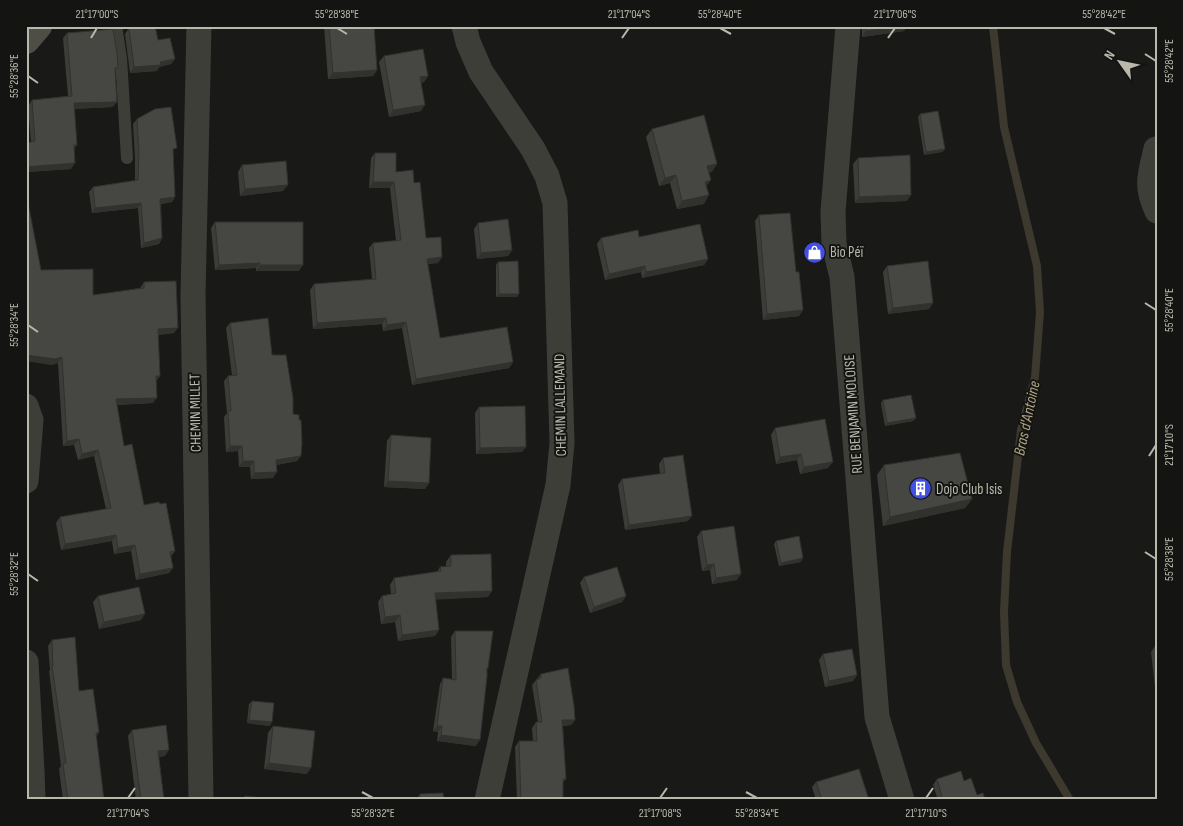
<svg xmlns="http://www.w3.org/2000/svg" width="1183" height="826" viewBox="0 0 1183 826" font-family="'Sofia Sans Condensed',sans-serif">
<rect width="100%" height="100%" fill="#191a18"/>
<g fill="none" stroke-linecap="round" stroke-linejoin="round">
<path stroke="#3d392e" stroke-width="8" d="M993,26l11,101 33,139 3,46 -5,65 -14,53 -14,122 -3,60 2,53 11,37 19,41 34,57"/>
<path stroke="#3e3e39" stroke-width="12" d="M116,26l5,32 6,100"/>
<path stroke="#3e3e39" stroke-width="25" d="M199,26l-6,269 8,505
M464,26l4,16 13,30 52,77 14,27 8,27 7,240 -4,42 -71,315
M848,26l-15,186 1,32 8,33 35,440 25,83
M1156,149c-6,25 -11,37 1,62
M26,406l5,14 -5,61
M26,662l6,109 1,29"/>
<path stroke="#4e4e47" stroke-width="28" d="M26,40l12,-14"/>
</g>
<path fill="#3c3d39" d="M143,26h12l3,14 17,19 -4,5 -12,3 -2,4 -27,2 -5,-39 4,-6 14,-1z
M324,26h50l3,44 -4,6 -45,3z
M862,26h45l-3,5 -42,6z
M67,33l51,35 -3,4 -2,35 -39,2 3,36 -3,3 -3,21 -45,3 5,-30 -3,-36 4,-6 36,-4 -5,-58z
M384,56l44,20 -4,6 -3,1v28l-32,6 -10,-55z
M920,114l25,35 -3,3 -18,3 -6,-38z
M137,119l36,34 2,44 -3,5 -11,2 1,34 -3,6 -18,4 -3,-40 -46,5 -3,-21 4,-5 42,-6v-23l-2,-34z
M652,129l60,43h-3l-5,32 -27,5 -7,-26 -11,3 -13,-49z
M375,153l21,19 18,11 12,55 16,19 -4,6 -10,1 12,74 73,24 -4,6 -97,17 -10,-57 -19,3 -1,-7 -69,5 -3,-39 4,-6 58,-5 -3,-31 4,-5 23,-2 -6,-53h-21l2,-30z
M858,158l49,43 -52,2 -2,-39z
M242,165l41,26 -43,5 -2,-24z
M759,215l37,57 7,38 -4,6 -36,4 -8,-99z
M215,222l84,49h-43v-3l-41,2 -4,-42z
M478,223l34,27 -4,6 -31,3 -3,-30z
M639,237l69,22 -4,6 -62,13 -1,-6 -36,8 -8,-36 4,-6z
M498,262l21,32 -2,3h-21v-32z
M887,266l46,37 -4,6 -41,5 -5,-42z
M41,270l52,25 47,-7 4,-6 30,51 -16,2 2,41 -4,5 -3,22 -36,2 7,41 20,59 31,46 -4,5 2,12 -4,5 -33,7 -5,-29 -17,3 -2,-13 -51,9 -5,-27 4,-6 46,-8 -12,-53 -16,4 -4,-15 -11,1 -5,-83 -7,2z
M230,323l42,32 21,59 8,42 -4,5 -21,4 -3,13 -22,1 -1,-12h-11l-1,-16 -12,1 -2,-35 3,-4 -3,-32 4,-5 4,-1 -6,-47z
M883,400l33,18 -3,3 -28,5 -4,-23z
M479,407l43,45 -46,2 -1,-41z
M775,428l53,40 -28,6 -3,-14 -21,4 -5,-29z
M391,435l38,48 -4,6 -41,-2 3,-46z
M663,458l25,63 -63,9 -7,-45 4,-6 38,-5 -1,-10z
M884,465l88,34 -7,9 -82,18 -6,-51z
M701,531l36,49 -25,4 -2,-14 -8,1 -5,-34z
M776,541l25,21 -22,4 -5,-22z
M451,555l37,42 -53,2 4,31 -4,6 -37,5 -3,-19 -14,2 -3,-22 4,-6 9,-2 -1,-9 4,-7 43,-6 3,-5 6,-1v-4z
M584,577l42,19 -4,6 -32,11 -10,-30z
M98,596l43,24 -42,9 -6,-27z
M455,631l33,37 -1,1 -11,77 -39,-5 1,-9 -5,-1 7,-47 3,-6 9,1 -1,-42z
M52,640l27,51 20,41 -3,5 8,63h-41l-4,-31 2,-3 -12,-95 1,-1 -2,-24z
M1155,646h2v41h-2l-4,-35z
M823,654l34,21 -4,6 -28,6 -6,-27z
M541,674l34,46 -4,5 -8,1 3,53 -3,3v18h-46l-2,-53 4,-6h14l-1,-13 4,-6h2l-6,-37z
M252,701l18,25 -23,-3 2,-19z
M273,726l34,48 -43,-5 4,-36z
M132,730l33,26 -6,1 5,43h-28l-8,-64z
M937,779l27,2 13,14 8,5h-47l-5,-15z
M816,782l53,18h-53l-4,-13z
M420,794l24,6h-28z"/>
<path fill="#31322e" d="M899,26h8l-3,5 -42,6 4,-6z
M175,59l-4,5 -12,3 -2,4 -27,2 4,-6 26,-5z
M377,70l-4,6 -45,3 5,-6z
M428,76l-4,6 -8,2 4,-7z
M117,102l-4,5 -43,2 4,-6z
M425,105l-4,6 -32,6 4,-7z
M945,149l-3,3 -18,3 2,-3z
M75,163l-4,6 -45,3v-5z
M717,164l-5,8 -11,2 6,-8z
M676,175l-6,8 -11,3 6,-8z
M711,180l-6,8v-6z
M373,182h21l-4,6h-21z
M288,185l-5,6 -43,5 5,-7z
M709,195l-5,9 -27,5 5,-8z
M911,195l-4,6 -52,2 4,-6z
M175,197l-3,5 -15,2 3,-5z
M141,203l-3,5 -46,5 3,-5z
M162,238l-3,6 -18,4 3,-5z
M512,250l-4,6 -31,3 4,-6z
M442,257l-4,6 -15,1 4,-5z
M708,259l-4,6 -62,13 4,-6z
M260,263l-4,5 -41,2 4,-5z
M260,265h43l-4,6h-43z
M645,266l-4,6 -36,8 4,-6z
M499,294h20l-2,3h-21z
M933,303l-4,6 -41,5 5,-6z
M803,310l-4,6 -36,4 4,-6z
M386,318l-4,6 -69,5 4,-6z
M406,322l-4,6 -19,3 4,-6z
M178,328l-4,5 -20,2 4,-6z
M26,355l36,2 -4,6 -7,2 -25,-4z
M513,362l-4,6 -97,17 4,-6z
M156,376h4l-4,5z
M157,398l-4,5 -41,2 4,-6z
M916,418l-3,3 -28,5 2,-3z
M79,439l-5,6 -11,1 4,-5z
M230,446h12l-4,5 -12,1z
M526,447l-4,5 -46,2 4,-6z
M98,450l-4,6 -16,4 4,-6z
M801,454l-4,6 -21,4 4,-7z
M301,456l-4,5 -25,5 4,-6z
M243,461h11l-4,6h-11z
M833,462l-5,6 -28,6 4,-7z
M277,472l-4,6 -22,1 3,-6z
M388,481l41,2 -4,6 -41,-2z
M972,499l-7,9 -82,18 7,-9z
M692,516l-4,5 -63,9 4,-5z
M116,535l-4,6 -51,9 4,-6z
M135,545l-4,6 -17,3 4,-6z
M803,558l-2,4 -22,4 2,-3z
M714,564l-4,6 -8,1 5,-6z
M173,568l-4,5 -33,7 4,-6z
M741,574l-4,6 -25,4 4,-6z
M492,591l-4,6 -58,3 5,-7z
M626,596l-4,6 -32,11 4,-6z
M145,614l-4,6 -42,9 5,-7z
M400,615l-5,7 -14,2 4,-7z
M439,630l-4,6 -37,5 4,-6z
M857,675l-4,6 -28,6 4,-6z
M249,720l23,2 -2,4 -23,-3z
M562,720h13l-4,5 -13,1z
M437,726h5l-4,6 -5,-1z
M441,735l39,5 -4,6 -39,-5z
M169,750l-4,6 -11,1 4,-6z
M269,763l42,5 -4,6 -43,-5z"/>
<path fill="#464742" stroke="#31322e" d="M155,26l3,14 12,-2 5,21 -15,3 1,3 -27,2 -5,-39z
M329,26h45l3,44 -44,3z
M866,26h33l-33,5z
M113,29l4,24 1,15h-3l2,34 -43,1 3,42h-3l1,18 -49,4v-24l9,-2 -3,-41 40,-4 -5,-63z
M423,49l5,27 -8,1 5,28 -32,5 -9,-54z
M171,107l6,41 -4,1 2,48 -15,2 2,39 -18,5 -3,-40 -46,5 -2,-21 45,-7 1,-28 -2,-33 18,-10z
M938,111l7,38 -19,3 -6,-38z
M704,115l13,49 -10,2 4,14 -6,2 4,13 -27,6 -6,-26 -11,3 -13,-49z
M375,153h21v19l17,-2 1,13 6,-1 6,56 15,-1 1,20 -15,2 13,79 67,-11 6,35 -97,17 -10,-57 -19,3 -1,-7 -69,5 -3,-39 62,-5 -3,-36 28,-3 -7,-58h-21z
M910,155l1,40 -52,2 -1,-39z
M286,161l2,24 -43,4 -3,-24z
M26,192l15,78 52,-1v26l51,-7v-6l32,-1 2,47 -20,1 2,47h-4l1,22 -41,1 8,47 8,-2 12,61 15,-3 1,2 6,-1 9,48 -5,1 3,16 -33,6 -5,-29 -17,3 -2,-13 -51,9 -5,-27 51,-9 -13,-58 -16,4 -3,-15 -12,2 -5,-84 -7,2 -29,-4z
M790,213l6,59h3l4,38 -36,4 -8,-99z
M508,219l4,31 -31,3 -3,-30z
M215,222h88v43h-43v-2l-41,2z
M700,224l8,35 -62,13 -1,-6 -36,8 -8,-36 37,-8 1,7z
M518,261l1,33h-20l-1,-32z
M928,261l5,42 -40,5 -6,-42z
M268,318l4,37h14l7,43v16l6,1v5h2l1,23 -1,13 -25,4 1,12 -23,1v-12h-11l-1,-15h-12l-2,-35h3l-3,-35 9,-1 -7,-52z
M911,395l5,23 -29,5 -4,-23z
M525,406l1,41 -46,1 -1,-41z
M825,419l8,43 -29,5 -3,-13 -21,3 -5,-29z
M391,435l40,3 -2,45 -41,-2z
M960,453l12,46 -82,18 -6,-52z
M683,455l9,61 -63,9 -7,-46 43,-6 -2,-15z
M734,526l7,48 -25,4 -2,-14 -7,1 -6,-34z
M799,536l4,22 -22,5 -5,-22z
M491,554l1,37 -57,2 4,37 -37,5 -2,-20 -15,2 -3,-21 14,-3 -2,-15 47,-7 -1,-4 11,-1v-11z
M617,567l9,29 -32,11 -10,-30z
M139,587l6,27 -41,8 -6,-26z
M455,631h38l-5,37h-1v8l-7,64 -39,-5 1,-9h-5l6,-48 13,2z
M75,637l4,54 14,-2 6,43 -3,1 8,67h-36l-5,-36 3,-1 -14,-97h1l-1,-26z
M1155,646h2v16z
M852,649l5,26 -28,6 -6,-27z
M568,668l6,38 1,14h-13l4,59h-3v21h-42l-2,-59h18l-1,-19h6l-6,-42 5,-2v-4z
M252,701l22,2 -2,19 -23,-2z
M166,725l3,25 -11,1 6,49h-23l-9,-70z
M273,726l42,5 -4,37 -42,-5z
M859,769l10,31h-47l-6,-18z
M961,771l3,10 7,-3 6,17 6,-2 2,7h-42l-6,-21z
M443,793l1,7h-24v-6z
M245,796l34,4h-34z"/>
<path fill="none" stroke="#b9b8ab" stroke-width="2" d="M337,28l10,6M720,28l11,6M1104,28l11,6M91,38l6,-10M622,38l7,-10M888,38l7,-10M1145,54l11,7M28,76l10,7M1145,303l11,7M28,325l10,7M1149,456l7,-11M1145,552l11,7M28,574l10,7M362,792l11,6M746,792l11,6M128,798l7,-10M660,798l7,-10M926,798l7,-10"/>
<defs>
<symbol id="shop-disc" viewBox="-11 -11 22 22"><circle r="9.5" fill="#424fe7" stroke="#141513"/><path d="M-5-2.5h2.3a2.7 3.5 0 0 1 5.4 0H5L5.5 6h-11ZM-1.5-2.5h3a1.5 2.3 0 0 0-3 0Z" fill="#fff"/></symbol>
<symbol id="building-disc" viewBox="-11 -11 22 22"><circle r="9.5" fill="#424fe7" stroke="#141513"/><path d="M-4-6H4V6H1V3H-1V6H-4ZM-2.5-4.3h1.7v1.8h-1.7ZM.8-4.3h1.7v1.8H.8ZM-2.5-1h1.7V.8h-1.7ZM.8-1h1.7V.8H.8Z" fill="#fff"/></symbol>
</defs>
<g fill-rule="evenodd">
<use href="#shop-disc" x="802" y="240" width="25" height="25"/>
<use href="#building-disc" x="908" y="476" width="25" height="25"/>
</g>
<g text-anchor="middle" stroke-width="4" stroke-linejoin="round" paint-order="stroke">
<g font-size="15" fill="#b9b8ab" stroke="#141513" text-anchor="start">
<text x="830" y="257">Bio Péï</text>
<text x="936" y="494">Dojo Club Isis</text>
</g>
<g font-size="15" fill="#b9b8ab" stroke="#141513">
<text transform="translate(560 405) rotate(-91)" y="5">CHEMIN LALLEMAND</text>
<text transform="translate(195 413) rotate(-91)" y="5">CHEMIN MILLET</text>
<text transform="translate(853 414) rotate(-94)" y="5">RUE BENJAMIN MOLOISE</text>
</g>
<g font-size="16" font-style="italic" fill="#b1a584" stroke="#141513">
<text transform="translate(1026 418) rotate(-78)" y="6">Bras d'Antoine</text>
</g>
</g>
<rect width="1183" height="826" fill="none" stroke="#141513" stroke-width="55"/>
<g transform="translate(1120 62) rotate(303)" stroke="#141513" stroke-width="4" paint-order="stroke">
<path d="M0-4L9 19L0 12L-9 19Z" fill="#b9b8ab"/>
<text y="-8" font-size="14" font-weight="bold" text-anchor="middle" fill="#b9b8ab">N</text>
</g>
<rect x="28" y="28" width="1128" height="770" fill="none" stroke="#b9b8ab" stroke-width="2"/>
<g font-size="12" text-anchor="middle" fill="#b9b8ab">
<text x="97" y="18">21°17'00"S</text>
<text x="337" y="18">55°28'38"E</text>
<text x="629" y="18">21°17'04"S</text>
<text x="720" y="18">55°28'40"E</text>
<text x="895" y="18">21°17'06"S</text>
<text x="1104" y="18">55°28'42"E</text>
<text transform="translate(1169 61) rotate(-90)" y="4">55°28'42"E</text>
<text transform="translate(14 76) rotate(-90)" y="4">55°28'36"E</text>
<text transform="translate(1169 310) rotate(-90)" y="4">55°28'40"E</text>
<text transform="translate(14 325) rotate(-90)" y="4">55°28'34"E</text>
<text transform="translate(1169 445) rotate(-90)" y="4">21°17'10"S</text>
<text transform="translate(1169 559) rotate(-90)" y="4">55°28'38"E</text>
<text transform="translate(14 574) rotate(-90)" y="4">55°28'32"E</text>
<text x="128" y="817">21°17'04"S</text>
<text x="373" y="817">55°28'32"E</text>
<text x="660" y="817">21°17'08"S</text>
<text x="757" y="817">55°28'34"E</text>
<text x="926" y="817">21°17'10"S</text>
</g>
</svg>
